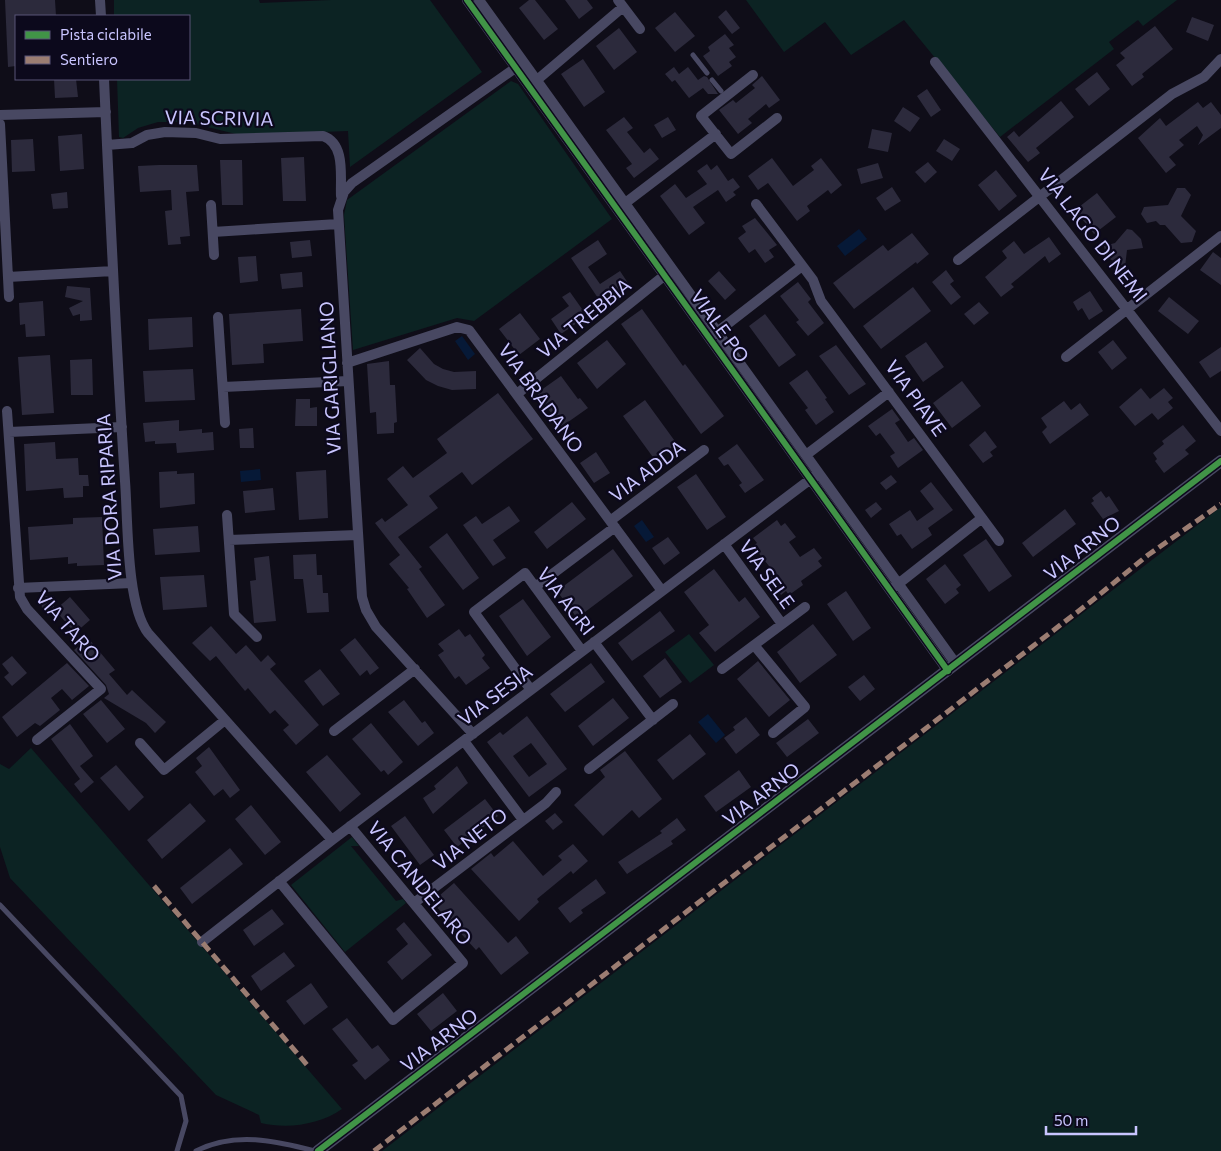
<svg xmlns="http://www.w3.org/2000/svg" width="1221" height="1151" viewBox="0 0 1221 1151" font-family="Commissioner,sans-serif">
<rect width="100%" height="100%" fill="#0f0d18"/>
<path fill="#0c2323" d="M114,0h145l1,3 71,-3h99l52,72 -132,95 -2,-36 -108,4 -53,-13h-29l-20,6 -15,10 -4,-1 -2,-58h72v-63h-75z
M746,0h431l-34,26 -5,-6 -29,22 5,7 -114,88 -96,-117 -53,35 -26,-33 -41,30z
M511,81l7,3 94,135 -138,102 -17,-3 -104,32 -9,-135 3,-15z
M1221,507v644h-839z
M689,634l25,31 -24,18 -25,-31z
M31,748l311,361c-23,16 -54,20 -81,14l-2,-8 -43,-20 -206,-217 -10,-31v-83l9,5z
M352,837l7,9h-8l45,55 7,-2 3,4 -61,49 -54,-67z"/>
<path fill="#061937" d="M859,229l8,10 -22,17 -8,-10z
M462,336l13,18 -7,6 -13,-19z
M260,469l1,11 -20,2 -1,-11z
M642,520l12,17 -8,5 -12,-16z
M708,714l17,21 -9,8 -18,-21z"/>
<path fill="#2c2a3c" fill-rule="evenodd" d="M5,0h50l1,16h-40v50l-8,1z
M529,0h6l23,29 -14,11 -25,-32z
M565,0h22l6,8 -14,11z
M726,10l14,18 -8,6 -14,-17z
M675,12l20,24 -20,16 -20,-24z
M1192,17l22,8 -6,16 -22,-9z
M1155,26l18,23 -31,25 2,3 -12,9 -16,-21 9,-7 -5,-5z
M619,28l18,24 -23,18 -18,-24z
M725,34l9,11 -5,3 7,9 -7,5 3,4 -14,10 -15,-20 7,-5 -2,-4z
M583,59l22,33 -21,15 -23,-33z
M674,67l5,7 9,-7 10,13 6,-4 3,1 11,17h-10l-5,-6 -14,10 -14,-18 -3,2 -7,-8z
M1097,72l13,17 -21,17 -14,-17z
M762,76l18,24 -11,8 -3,-4 -18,15 4,4 -14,11 -19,-24 14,-10 3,3 19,-15 -3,-3z
M54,79h22l2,18 -23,1z
M927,89l14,21 -10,7 -14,-21z
M1061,101l13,16 -38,31 4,5 -12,9 -21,-25 7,-6 5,6z
M1198,102l5,6 8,-6 10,13v13l-23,17 5,-10 -6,-9 -18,14 5,5 -15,12 7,8 -10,8 -28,-35 22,-20 6,8z
M903,107l17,11 -10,14 -16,-11z
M624,117l9,11 -6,4 17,21 6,-5 9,11 -25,19 -8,-10 6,-4 -26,-34z
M668,117l8,13 -14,8 -8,-13z
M872,129l20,4 -4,19 -20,-4z
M82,134l2,35 -24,2 -2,-35z
M33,139l2,32 -23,1 -1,-32z
M944,139l16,10 -8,12 -16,-10z
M304,157l2,44h-23l-2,-43z
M772,158l21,28 21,-16 -3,-4 10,-8 21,27 -11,9 -3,-4 -21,16 3,5 -13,10 -29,-38 -10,7 -10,-14z
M220,160h22l1,45h-21z
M928,162l9,10 -12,11 -10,-11z
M878,163l5,15 -22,6 -4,-15z
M707,164l4,6 6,-5 11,16 5,-3 7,9 -7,5 3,3 -10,7 -8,-12 -25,17 12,16 -16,12 -29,-39 15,-12 11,14 21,-14 -10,-13z
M159,165h38l2,26 -13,1 4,44 -10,1 1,7 -13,1 -3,-34 7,-1 -1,-20 -31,2 -2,-26z
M996,170l21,26 -18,15 -21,-26z
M892,187l9,14 -16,10 -9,-13z
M1177,188h8l6,7 -10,21 15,15 -4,11 -11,1 -16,-18h-5l-4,-4 -9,2 -6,-9 3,-7 24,-2z
M67,192l1,16 -15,1 -2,-15z
M1097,193l19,24 -22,17 -19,-24z
M755,218l22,27 -8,5 5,7 -9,6 -10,-14 -6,4 -11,-15 8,-6 -4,-6z
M1127,229l5,1 9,9 2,9 -16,2 -2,17 -19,-10 -2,-11 11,-3z
M912,233l17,21 -12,10 -1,-2 -62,47 -21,-26 50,-38 5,6z
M1049,237l12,17 -12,9 -4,-7 -34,28 3,3 -13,10 -16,-20 22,-19 -5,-7 12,-10 10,13z
M310,240l2,16 -20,2 -2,-16z
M598,240l9,14 -19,13 12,17 20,-13 10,15 -28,18 -31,-46z
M1213,252l8,6v27l-21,-15z
M256,256l2,25 -18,2 -2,-26z
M946,270l8,11 -4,3 11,13 -10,8 -19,-23z
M719,271l17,19 -11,10 -17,-19z
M302,272l1,15 -21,2 -2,-15z
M798,282l13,17 -3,3 16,21 -16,13 -12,-14 3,-2 -19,-24z
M67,286l23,2 2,32 -12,1v-7l-7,2 -4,-8 14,-7 -18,-4z
M913,287l18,24 -50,38 -18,-23z
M1090,291l13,20 -14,9 -7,-12 -4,3 -5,-9z
M570,292l17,24 -26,18 -10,-15 18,-13 -7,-9z
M1169,297l30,24 -11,13 -30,-23z
M43,301l2,35 -19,1 -1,-13 -5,1 -1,-22z
M979,302l10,11 -15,12 -10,-11z
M301,309l2,32 -40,3 1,19 -32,2 -3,-51z
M642,309l41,57 2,-2 39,52 -23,18 -80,-110z
M520,313l20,26 -21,16 -20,-26z
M765,314l31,41 -17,12 -30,-41z
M192,317l1,30 -44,3 -1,-31z
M607,340l19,24 -29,25 -20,-26z
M1113,340l14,18 -15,12 -14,-18z
M926,342l18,25 -21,15 -18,-26z
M836,345l30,39 -17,11 -30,-39z
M1221,347v24l-11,7 -11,-16z
M420,348l14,16 9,5 11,3 22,-1v18l-24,1 -14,-4 -12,-6 -19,-20z
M50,355l4,58 -32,2 -4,-58z
M92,359l1,36h-22l-1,-35z
M389,361l1,24h5l2,37 -3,1v10l-17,1 -1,-22 -6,1 -3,-49z
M193,369l2,31 -50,2 -2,-31z
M807,370l20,28 -2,1 9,13 -18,13 -11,-15 3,-2 -19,-25z
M561,376l17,23 2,-1 8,10 -27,19 -24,-34z
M962,381l19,25 -29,22 -19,-25z
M1141,388l9,11 14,-11 9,10 -5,4 5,6 -15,12 -6,-7 -17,13 -16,-19z
M498,393l35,46 -61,46 -10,-13 -33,24 9,12 -40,29 24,30 -3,2 26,36 -18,13 -20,-29 2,-1 -20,-24 11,-9 -25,-32 7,-5 3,4 23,-17 -21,-26 16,-13 10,12 34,-25 -10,-14z
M296,399h14v9l7,-1v19h-22z
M645,400l32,44 -22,16 -32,-44z
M1064,401l7,9 9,-7 9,12 -39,29 -8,-12 5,-5 -6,-9z
M892,409l8,11 -5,3 13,19 6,-4 9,12 -25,18 -8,-12 5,-3 -15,-20 -4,3 -8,-10z
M179,420v11l23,-2v4l11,-1 1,18 -37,3 -1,-10 -21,1v-3l-10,1 -2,-19z
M1183,425l13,16 -11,9 4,4 -25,19 -9,-12 2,-2 -4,-6 11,-9 -2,-3z
M253,428l1,20h-14l-1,-19z
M985,431l12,16 -7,5 3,4 -10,7 -14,-18z
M55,442l1,17 22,-1 1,17h9l1,11h-6v11l-19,1 -1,-10 -37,3 -2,-47z
M737,444l27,36 -19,13 -6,-8 3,-2 -14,-19 -4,2 -6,-8z
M596,452l14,21 -16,10 -14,-20z
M326,470l2,48 -29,2 -3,-48z
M177,471v3l17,-1 1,31 -35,4 -1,-36z
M696,474l30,43 -19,13 -30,-43z
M891,475l6,7 -11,8 -6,-7z
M931,482l22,28 -25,18 4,7 -20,14 -11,-15 -4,2 -8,-12 21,-14 7,11 17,-12 -14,-18z
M273,488l2,22 -30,3 -2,-22z
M1101,491l5,7 3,-2 10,15 -16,8 -12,-16 3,-2 -2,-3z
M572,502l14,17 -39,30 -13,-17z
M876,502l6,7 -11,9 -6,-8z
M509,506l11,15 -27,19 13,18 -13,8 -30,-41 13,-9 6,8z
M1065,509l11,15 -43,33 -11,-14z
M102,517l2,48 -27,1v-3l-9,1v-7l-38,3 -2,-33 45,-3v-6z
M777,520l4,6 4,-3 11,14 -7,5 11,15 14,-9 8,10 -4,3 4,5 -21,15 2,4 -14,10 -3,-4 -5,4 -14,-20 6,-4 -20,-25 4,-3 -4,-5z
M198,526l2,26 -45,3 -2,-26z
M447,533l32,45 -16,12 -34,-43z
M668,537l12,16 -16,12 -12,-17z
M986,539l26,37 -23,16 -26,-37z
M613,549l20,27 -56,42 -20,-27z
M316,554l1,21h5l1,18h5l1,19 -22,1 -4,-34h-9l-1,-24z
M269,556l7,65 -22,2 -4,-42 6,-1 -2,-22z
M945,564l16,21 -5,4 3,4 -14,11 -19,-25z
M714,569l25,33 6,-5 15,20 -45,35 -16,-19 10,-8 -25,-33z
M204,575l3,32 -44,3 -3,-33z
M846,591l25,37 -18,13 -26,-37z
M41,596h13v13h-12z
M70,597l20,23 -15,13 -20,-23z
M523,599l28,38 -24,19 -28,-40z
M660,611l15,20 -43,30 -14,-18z
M813,624l24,31 -37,28 -23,-31z
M211,626l25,28 10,-9 15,17 7,-7 8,9 -6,5 49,56 -23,20 -13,-15 6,-5 -14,-15 -5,4 -22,-26 -3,3 -29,-35 -6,5 -18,-18z
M459,629l6,8 5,-3 15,21 -3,3 8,10 -24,17 -7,-9 -4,3 -17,-24 6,-4 -6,-7z
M88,638l27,32 -6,4 18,21 5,-5 34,32 -11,11 -9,-10 -42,-25 5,-4 -3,-9 -32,-35z
M355,638l24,30 -9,7 -3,-5 -7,6 -20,-26z
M12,656l15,17 -15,13 -8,-9 5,-4 -7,-9z
M665,658l17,24 -22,16 -17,-22z
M758,661l32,39 -21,17 -32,-38z
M67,663l22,23 -17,14 -10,-11 -11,9 9,12 -20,16 -5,-3 -18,14 -15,-20z
M591,663l14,19 -40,30 -15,-18z
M320,669l20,25 -17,12 -19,-25z
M864,675l11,14 -15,12 -12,-14z
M613,698l16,20 -36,28 -15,-20z
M101,700l24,29 -18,14 -24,-29z
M404,700l18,23 3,-2 9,12 -16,13 -30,-34z
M527,716l40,53 -38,28 -42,-55 13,-10 3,3zM531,743l16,21 -18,13 -16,-21z
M746,717l14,18 -24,19 -12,-16 11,-8 -2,-3z
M808,719l11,14 -32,24 -11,-14z
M371,723l32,39 -15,13 -4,-5 -3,2 -29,-33z
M70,724l23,32 -13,10 14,16 -13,11 -7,-9 6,-5 -29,-40z
M690,734l16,20 -33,26 -16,-20z
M209,747l31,43 -10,8 -7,-9 -9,7 -19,-24 7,-6 -6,-8z
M625,751l37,48 -23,19 -7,-8 -29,26 -29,-31 31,-28 -5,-7z
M327,755l34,39 -21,18 -34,-40z
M116,765l28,32 -15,14 -29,-33z
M457,766l11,17 -35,31 -10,-16 13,-9 -2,-3z
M739,770l12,17 -35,25 -12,-16z
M485,799l13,17 -41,31 -13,-17z
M190,803l16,18 -44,38 -15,-19z
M251,805l30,37 -16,13 -30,-36z
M555,813l8,9 -10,8 -8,-9z
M405,816l29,39 -14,10 -29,-39z
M677,818l9,12 -15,11 2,3 -46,30 -9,-12 44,-29 -2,-2z
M513,841l30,35 19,-16 -4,-4 15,-12 15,17 -15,13 -2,-3 -34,28 2,3 -20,19 -48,-52 20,-16 3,4z
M230,848l13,16 -51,40 -12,-16z
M596,879l10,14 -25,17 2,3 -13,10 -12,-15z
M454,883l54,60 8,-7 13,17 -28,22 -22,-28 -3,3 -44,-48z
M272,909l12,15 -30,22 -11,-16z
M404,922l28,33 -30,25 -15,-18 21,-18 -12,-15z
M284,952l11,14 -34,25 -10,-15z
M311,983l17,24 -24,18 -18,-24z
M443,993l14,18 -26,20 -14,-17z
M347,1018l25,31 6,-4 12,15 -25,20 -13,-15 6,-4 -26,-32z"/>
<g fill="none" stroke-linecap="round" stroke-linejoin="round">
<path stroke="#484862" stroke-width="5" d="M693,55l14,18
M712,80l9,11
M0,905l181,191 5,25 -9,30
M196,1151c39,-20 80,-10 119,0"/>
<path stroke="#484862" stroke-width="10" d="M100,0l1,16
M467,0l481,671
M479,0l477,664
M618,0l22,29
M935,62l286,369
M753,75l-52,41 30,38 46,-36
M104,79c6,134 12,268 21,402 3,38 1,123 23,152l184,207
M537,80l86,-73
M0,115l106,-3
M0,124l9,173
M107,145l25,-2 15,-8 18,-3 31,1 24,6 103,-3c23,8 17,41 18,60
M756,204l57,76 8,21 161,217 -89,70
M211,205l3,50
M620,207l96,-73
M213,232l125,-8
M958,260l214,-166 32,-17 17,-18
M8,277l105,-6
M218,317l7,106
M712,336l90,-70
M1066,357l155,-121
M347,363l110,-36 12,3 193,261
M223,387l125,-6
M517,394l153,-123
M7,411l13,186 7,12 74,80 -64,51
M9,432l113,-5
M806,455l83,-63
M227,515l7,99 23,23
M982,518l17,23
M610,521l94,-71
M229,540l128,-5
M724,544l58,80
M535,587l80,-60
M18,588l114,-5
M594,642l59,78
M754,645l51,62 -32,26
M722,669l83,-62
M531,690l-57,-78 51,-39 57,78
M334,731l81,-62
M473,734l-97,-107 -10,-17 -4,-13 -24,-387 6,-18 8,-9 169,-119
M464,741l59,79
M140,743l24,27 61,-50
M589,769l84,-65
M279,881l114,139 70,-57 -113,-137
M414,903l132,-100 10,-11
M202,942l130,-102 484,-365"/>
<path stroke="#484862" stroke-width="12" d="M318,1151l903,-690"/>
<path stroke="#9b7d72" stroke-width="5" stroke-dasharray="10 5" stroke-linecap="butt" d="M154,886l154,180
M374,1151l499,-382 216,-166 59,-48 73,-51"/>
<defs>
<path id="cycleway" d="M467,0l481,671
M318,1151l903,-690"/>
</defs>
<use href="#cycleway" stroke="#0c091c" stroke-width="9"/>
<use href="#cycleway" stroke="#419447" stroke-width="6"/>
</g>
<g text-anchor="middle" stroke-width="4.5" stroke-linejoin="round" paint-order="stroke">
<g font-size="19" fill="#c9c5ff" stroke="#0c091c">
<text transform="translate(219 118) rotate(1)" y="7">VIA SCRIVIA</text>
<text transform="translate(1093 235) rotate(52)" y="7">VIA LAGO DI NEMI</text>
<text transform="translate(584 318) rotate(-39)" y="7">VIA TREBBIA</text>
<text transform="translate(720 326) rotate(54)" y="7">VIALE PO</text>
<text transform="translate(330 378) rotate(-93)" y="7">VIA GARIGLIANO</text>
<text transform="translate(541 398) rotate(54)" y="7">VIA BRADANO</text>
<text transform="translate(916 398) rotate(54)" y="7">VIA PIAVE</text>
<text transform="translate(647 471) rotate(-37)" y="7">VIA ADDA</text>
<text transform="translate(109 497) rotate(-94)" y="7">VIA DORA RIPARIA</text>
<text transform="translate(1082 548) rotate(-38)" y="7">VIA ARNO</text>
<text transform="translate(767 574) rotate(54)" y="7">VIA SELE</text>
<text transform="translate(566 601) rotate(52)" y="7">VIA AGRI</text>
<text transform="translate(68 626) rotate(49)" y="7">VIA TARO</text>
<text transform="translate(495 695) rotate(-37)" y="7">VIA SESIA</text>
<text transform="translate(761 794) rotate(-37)" y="7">VIA ARNO</text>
<text transform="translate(470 839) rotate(-38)" y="7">VIA NETO</text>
<text transform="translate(420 883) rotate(51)" y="7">VIA CANDELARO</text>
<text transform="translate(439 1040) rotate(-37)" y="7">VIA ARNO</text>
</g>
</g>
<rect x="15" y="15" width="175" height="65" fill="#0c091c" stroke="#585477"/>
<rect x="25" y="31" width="25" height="8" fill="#419447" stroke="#585477"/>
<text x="60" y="40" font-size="15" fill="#c9c5ff">Pista ciclabile</text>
<rect x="25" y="56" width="25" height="8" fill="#9b7d72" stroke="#585477"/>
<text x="60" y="65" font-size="15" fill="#c9c5ff">Sentiero</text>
<path d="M1046 1126v8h90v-8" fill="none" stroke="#c9c5ff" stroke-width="2.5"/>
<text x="1054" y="1126" font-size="15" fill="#c9c5ff" stroke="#0c091c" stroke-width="4" paint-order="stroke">50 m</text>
</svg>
